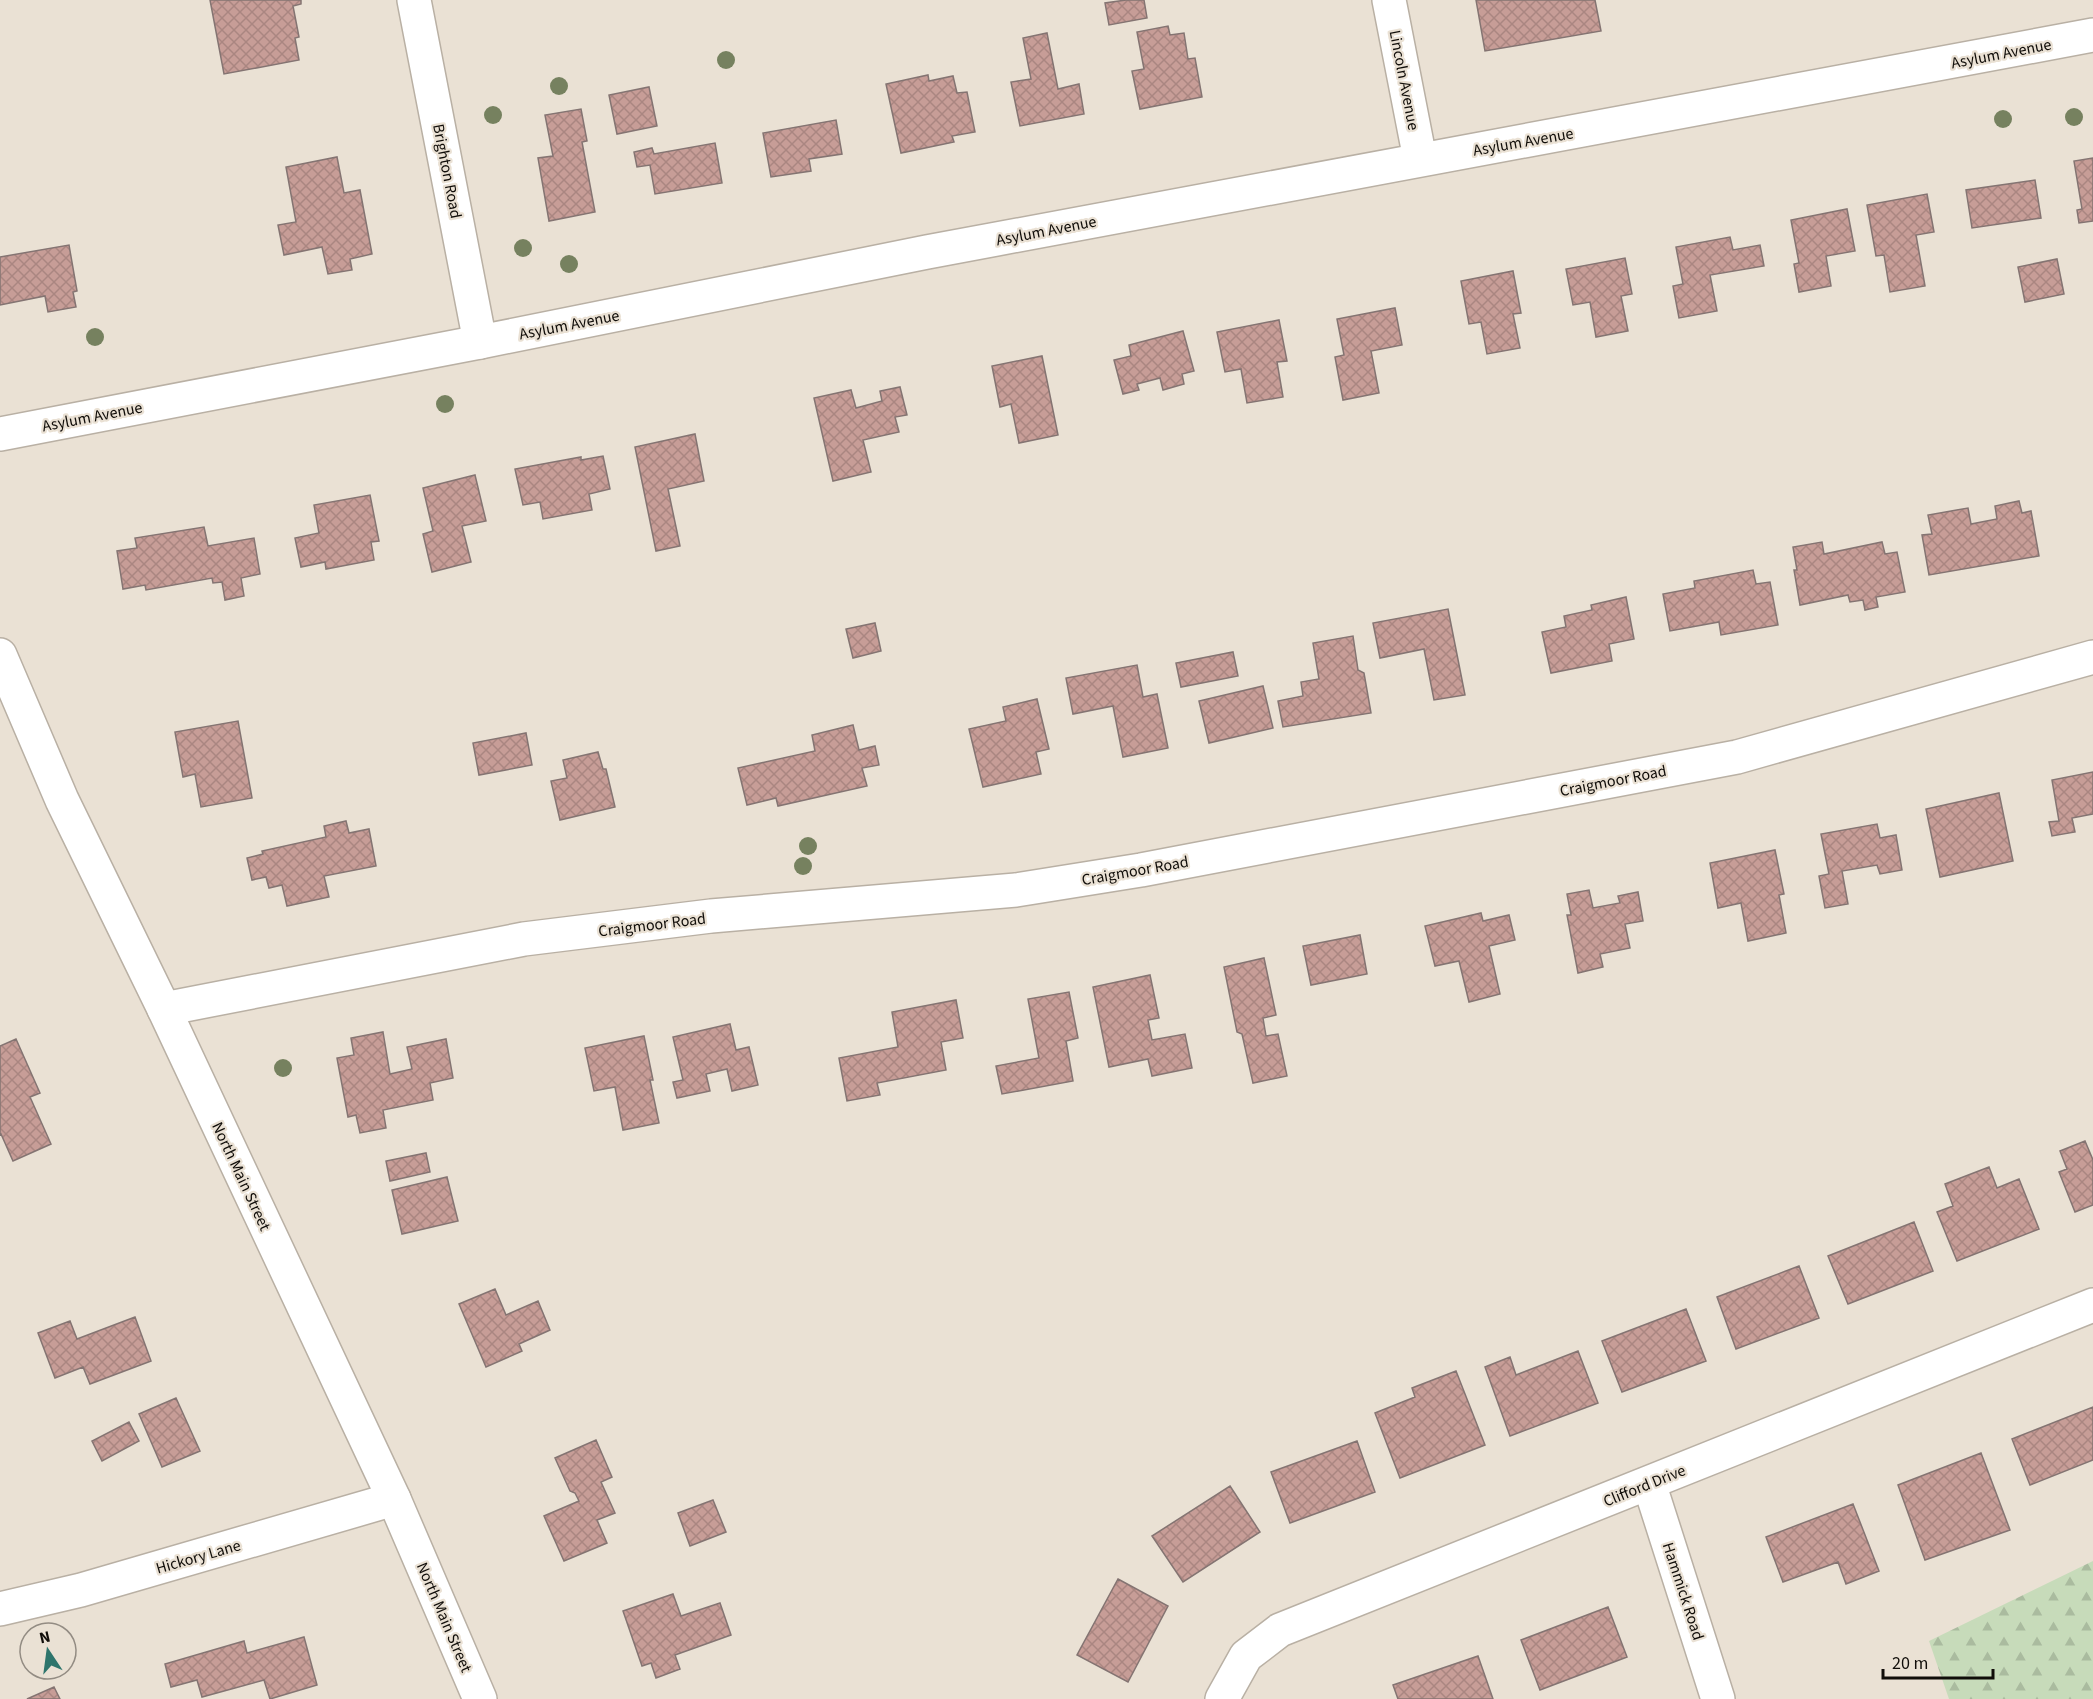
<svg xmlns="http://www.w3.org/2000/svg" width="2093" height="1699" viewBox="0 0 2093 1699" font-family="'Source Sans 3',sans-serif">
<defs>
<pattern id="forest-firs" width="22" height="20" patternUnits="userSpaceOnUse" patternTransform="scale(1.5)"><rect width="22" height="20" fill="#c7dbba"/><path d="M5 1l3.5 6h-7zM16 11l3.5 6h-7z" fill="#aabb9f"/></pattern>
<pattern id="building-cross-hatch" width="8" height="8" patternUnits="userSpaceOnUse" patternTransform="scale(1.5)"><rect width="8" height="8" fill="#c79d97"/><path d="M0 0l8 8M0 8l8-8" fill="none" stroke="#aa8681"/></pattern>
</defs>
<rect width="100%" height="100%" fill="#eae1d4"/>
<path fill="url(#forest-firs)" d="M2093,1561v138h-144l-20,-58z"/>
<path fill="url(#building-cross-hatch)" stroke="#847472" stroke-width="1.5" d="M210,0h91v4l-8,2 6,31 -4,1 4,22 -75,14z
M1126,0h18l3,18 -38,7 -4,-22z
M1476,0h119l6,31 -116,20z
M1168,26l2,9 14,-2 4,26 7,-1 7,39 -62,12 -8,-38 12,-2 -7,-37z
M1047,33l11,56 21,-5 5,30 -64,12 -9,-44 20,-3 -8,-41z
M928,75l1,6 24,-5 4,17 10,-1 8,40 -23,4 2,6 -53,11 -15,-69z
M649,87l8,39 -40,8 -8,-39z
M581,109l6,32 -5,1 13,70 -46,9 -11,-63 15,-2 -8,-41z
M836,120l6,34 -33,5 2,12 -40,6 -8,-44z
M715,143l7,40 -67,11 -5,-29 -13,2 -3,-15 18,-4 2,6z
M337,157l7,36 16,-3 12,64 -22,5 2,11 -24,4 -6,-27 -38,8 -6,-30 18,-3 -10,-55z
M2093,158v63l-14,2 -2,-13 5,-1 -8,-48z
M2035,180l6,38 -69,10 -6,-38z
M1927,194l7,38 -18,3 9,51 -35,6 -6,-37 -8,1 -9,-51z
M1847,209l8,42 -29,5 5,30 -32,6 -5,-28 5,-1 -8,-43z
M1730,237l3,13 27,-5 4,21 -54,9 7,36 -38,7 -6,-32 10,-2 -7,-37z
M69,245l8,46 -4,1 3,15 -28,5 -3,-16 -45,9v-48z
M1625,258l7,36 -11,2 7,35 -32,6 -6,-35 -17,3 -7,-36z
M2057,259l7,35 -39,8 -7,-35z
M1513,271l8,42 -8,1 7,34 -33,6 -6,-32 -12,2 -8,-43z
M1395,308l7,37 -31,6 8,42 -36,7 -8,-43 9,-2 -7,-36z
M1279,320l8,41 -10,1 6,35 -36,6 -6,-34 -16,3 -8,-40z
M1183,331l11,40 -12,3 2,10 -21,6 -3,-12 -23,6 2,6 -16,4 -9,-34 17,-4 -2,-11z
M1042,356l16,79 -39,8 -8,-39 -11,3 -8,-41z
M900,387l7,28 -12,2 4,15 -36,8 8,32 -38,9 -19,-83 37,-8 5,18 26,-7 -2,-10z
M695,434l9,47 -36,8 12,57 -24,5 -21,-104z
M603,456l7,33 -21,5 3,16 -49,9 -3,-17 -17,3 -8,-36 66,-12v3z
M475,475l11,46 -24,5 9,36 -39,10 -9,-38 10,-3 -10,-43z
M370,495l9,46 -8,1 3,18 -48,9 -1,-7 -24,5 -6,-29 24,-5 -5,-28z
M2019,501l3,12 9,-2 8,45 -110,19 -7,-40 10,-1 -4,-19 40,-7 3,16 26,-5 -2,-13z
M204,527l4,19 46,-8 6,36 -19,4 3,18 -19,4 -3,-18 -9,1 -1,-5 -66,12 -1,-5 -22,4 -6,-38 20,-3 -2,-10z
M1822,542l2,12 58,-12 3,12 12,-2 8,40 -29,5 2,10 -13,3 -2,-10 -13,2 -2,-7 -48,10 -6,-35h3l-4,-23z
M1753,570l3,14 14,-2 8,43 -57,10 -2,-13 -49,9 -7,-37 32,-6 -1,-7z
M1626,597l8,42 -25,5 3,17 -61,12 -9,-41 24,-5 -2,-11 28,-6 -1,-5z
M1448,609l17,86 -31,5 -10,-51 -44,9 -7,-35z
M875,623l6,28 -28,7 -7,-29z
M1353,636l5,34 6,3 7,40 -88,14 -5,-26 25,-5 -2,-14 18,-3 -6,-36z
M1233,652l5,24 -57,11 -5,-24z
M1137,665l6,32 14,-3 11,54 -45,9 -10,-51 -40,8 -7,-36z
M1263,686l10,42 -64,15 -10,-42z
M1037,699l12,50 -13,3 5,22 -58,13 -14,-58 37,-8 -3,-14z
M238,721l14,77 -51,9 -6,-33 -12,3 -8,-45z
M853,725l6,25 16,-4 4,19 -17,3 5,18 -89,20 -2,-8 -29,7 -9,-37 77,-17 -3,-16z
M526,733l6,32 -53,10 -6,-32z
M598,752l5,17h3l9,38 -55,13 -9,-39 16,-3 -4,-18z
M2093,772v42l-21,4 3,14 -23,4 -3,-14 10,-1 -7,-41z
M1999,793l14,68 -73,16 -14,-68z
M346,821l3,12 20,-4 7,37 -52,10 5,21 -42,9 -5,-21 -13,3 -3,-11 -14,3 -5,-22 16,-4 -1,-3 64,-14 -2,-11z
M1877,824l3,14 16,-3 6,35 -22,4 -3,-9 -35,6 6,33 -23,4 -6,-32 10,-2 -8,-40z
M1775,850l9,44 -5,1 7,38 -38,8 -7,-38 -23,5 -8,-45z
M1589,890l4,18 27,-5 -2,-7 20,-4 5,29 -18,3 5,24 -30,6 3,13 -25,6 -11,-58h4l-4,-21z
M1481,913l2,8 26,-6 6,25 -26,6 11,48 -31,8 -10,-41 -24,5 -10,-40z
M1360,935l7,39 -56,11 -8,-39z
M1264,958l12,57 -13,3 3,18 12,-2 9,42 -34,7 -11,-49 -5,-2 -13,-65z
M1150,975l9,43 -11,2 4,20 33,-6 7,34 -40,8 -4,-17 -39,8 -16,-80z
M1069,992l9,46 -12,3 7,40 -71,13 -6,-28 43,-8 -11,-59z
M956,1000l7,38 -22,4 5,28 -69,13 3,12 -33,6 -8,-43 59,-11 -6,-35z
M730,1024l6,26 13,-3 9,38 -26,6 -5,-22 -21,5 4,17 -33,7 -4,-16 10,-2 -10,-43z
M383,1032l7,42 22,-5 -5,-22 39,-8 7,39 -23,5 3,17 -50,10 3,18 -26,5 -4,-18 -8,2 -11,-59 17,-3 -3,-17z
M644,1036l9,44h-3l9,43 -36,7 -8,-43 -21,4 -9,-43z
M16,1039l24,54 -10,4 21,47 -38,17 -12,-27 -1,1v-89z
M2085,1141l8,19v45l-18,7 -16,-40 8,-3 -7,-18z
M426,1153l4,19 -40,9 -4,-20z
M1989,1167l8,21 22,-9 20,50 -82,32 -20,-49 16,-6 -8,-22z
M447,1177l11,44 -56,13 -10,-44z
M1914,1222l19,49 -85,33 -20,-48z
M1799,1266l20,52 -83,31 -19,-52z
M495,1289l11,26 32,-14 12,29 -31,14 3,7 -36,16 -27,-63z
M1686,1309l20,52 -84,31 -20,-51z
M135,1317l16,44 -61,23 -7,-17 -28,11 -17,-45 32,-12 7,18z
M1578,1351l20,52 -88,33 -25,-69 25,-10 6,18z
M1456,1371l29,74 -85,33 -25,-65 40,-16 -3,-9z
M176,1398l24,53 -38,16 -23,-53z
M2093,1407v53l-63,25 -18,-46z
M129,1422l10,19 -37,20 -10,-20z
M596,1440l16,37 -11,5 14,31 -18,7 10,23 -43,18 -20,-45 35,-15 -4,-8 -5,-2 -15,-33z
M1357,1441l18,51 -85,31 -19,-51z
M1981,1453l29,77 -85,30 -27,-75z
M1230,1486l30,46 -77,50 -31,-46z
M713,1500l13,32 -36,14 -12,-33z
M1853,1504l26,67 -33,13 -8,-22 -55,20 -17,-45z
M1118,1579l50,27 -40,76 -51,-27z
M673,1594l8,22 39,-13 11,32 -56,20 5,14 -24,9 -5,-15 -9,3 -19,-55z
M1608,1607l19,50 -87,33 -19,-50z
M304,1637l13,48 -47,14 -6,-19 -62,17 -5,-17 -26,7 -6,-23 79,-23 3,12z
M1478,1656l15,43h-95l-5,-14z
M54,1687l6,12h-33z"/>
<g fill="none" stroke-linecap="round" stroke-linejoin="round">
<defs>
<path id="minor" d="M414,0l66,342
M1389,0l31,159
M164,1009l360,-70 187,-23 305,-26 125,-20 596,-113 356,-100
M1649,1483l69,216
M0,1609l81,-19 313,-91
M1222,1699l24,-43 34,-26 813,-325"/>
<path id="major" d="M0,434l480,-92 447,-90 1166,-217
M0,655l62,145 102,209 230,490 86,200"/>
</defs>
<use href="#minor" stroke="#b9b0a4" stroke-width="36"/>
<use href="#major" stroke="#b9b0a4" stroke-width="36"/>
<use href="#minor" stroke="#fff" stroke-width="33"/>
<use href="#major" stroke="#fff" stroke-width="33"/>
</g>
<g fill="#76815f">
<circle cx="726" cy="60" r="9"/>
<circle cx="559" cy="86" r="9"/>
<circle cx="493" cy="115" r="9"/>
<circle cx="2074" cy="117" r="9"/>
<circle cx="2003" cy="119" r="9"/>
<circle cx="523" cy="248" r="9"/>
<circle cx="569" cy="264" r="9"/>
<circle cx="95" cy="337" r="9"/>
<circle cx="445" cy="404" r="9"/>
<circle cx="808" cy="846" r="9"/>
<circle cx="803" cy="866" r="9"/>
<circle cx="283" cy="1068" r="9"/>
</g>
<g text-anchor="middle" stroke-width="4.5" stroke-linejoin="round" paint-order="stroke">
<g font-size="16" fill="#100d09" stroke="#eae1d4">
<text transform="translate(2001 53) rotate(-11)" y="6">Asylum Avenue</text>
<text transform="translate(1405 80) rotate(79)" y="6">Lincoln Avenue</text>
<text transform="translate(1523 141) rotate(-10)" y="6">Asylum Avenue</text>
<text transform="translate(448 171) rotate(79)" y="6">Brighton Road</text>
<text transform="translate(1046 230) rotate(-11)" y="6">Asylum Avenue</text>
<text transform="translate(569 324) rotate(-11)" y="6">Asylum Avenue</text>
<text transform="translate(92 416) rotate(-11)" y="6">Asylum Avenue</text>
<text transform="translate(1613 780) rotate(-11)" y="6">Craigmoor Road</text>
<text transform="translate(1135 870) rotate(-10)" y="6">Craigmoor Road</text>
<text transform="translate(652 924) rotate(-7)" y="6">Craigmoor Road</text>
<text transform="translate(242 1176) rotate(65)" y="6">North Main Street</text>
<text transform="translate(1644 1485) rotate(-22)" y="6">Clifford Drive</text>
<text transform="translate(198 1556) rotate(-16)" y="6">Hickory Lane</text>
<text transform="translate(1684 1591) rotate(72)" y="6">Hammick Road</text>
<text transform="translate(445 1617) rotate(67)" y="6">North Main Street</text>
</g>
</g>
<g transform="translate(48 1651) rotate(347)"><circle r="28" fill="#eae1d4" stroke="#938c83" stroke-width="1.5"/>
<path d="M0-4.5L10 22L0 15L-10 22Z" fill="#2e756c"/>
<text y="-9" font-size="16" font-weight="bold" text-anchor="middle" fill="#100d09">N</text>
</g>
<path d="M1883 1669v9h110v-9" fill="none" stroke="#100d09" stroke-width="3"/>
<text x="1892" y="1669" font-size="18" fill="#100d09" stroke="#eae1d4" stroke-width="4.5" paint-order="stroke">20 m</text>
</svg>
